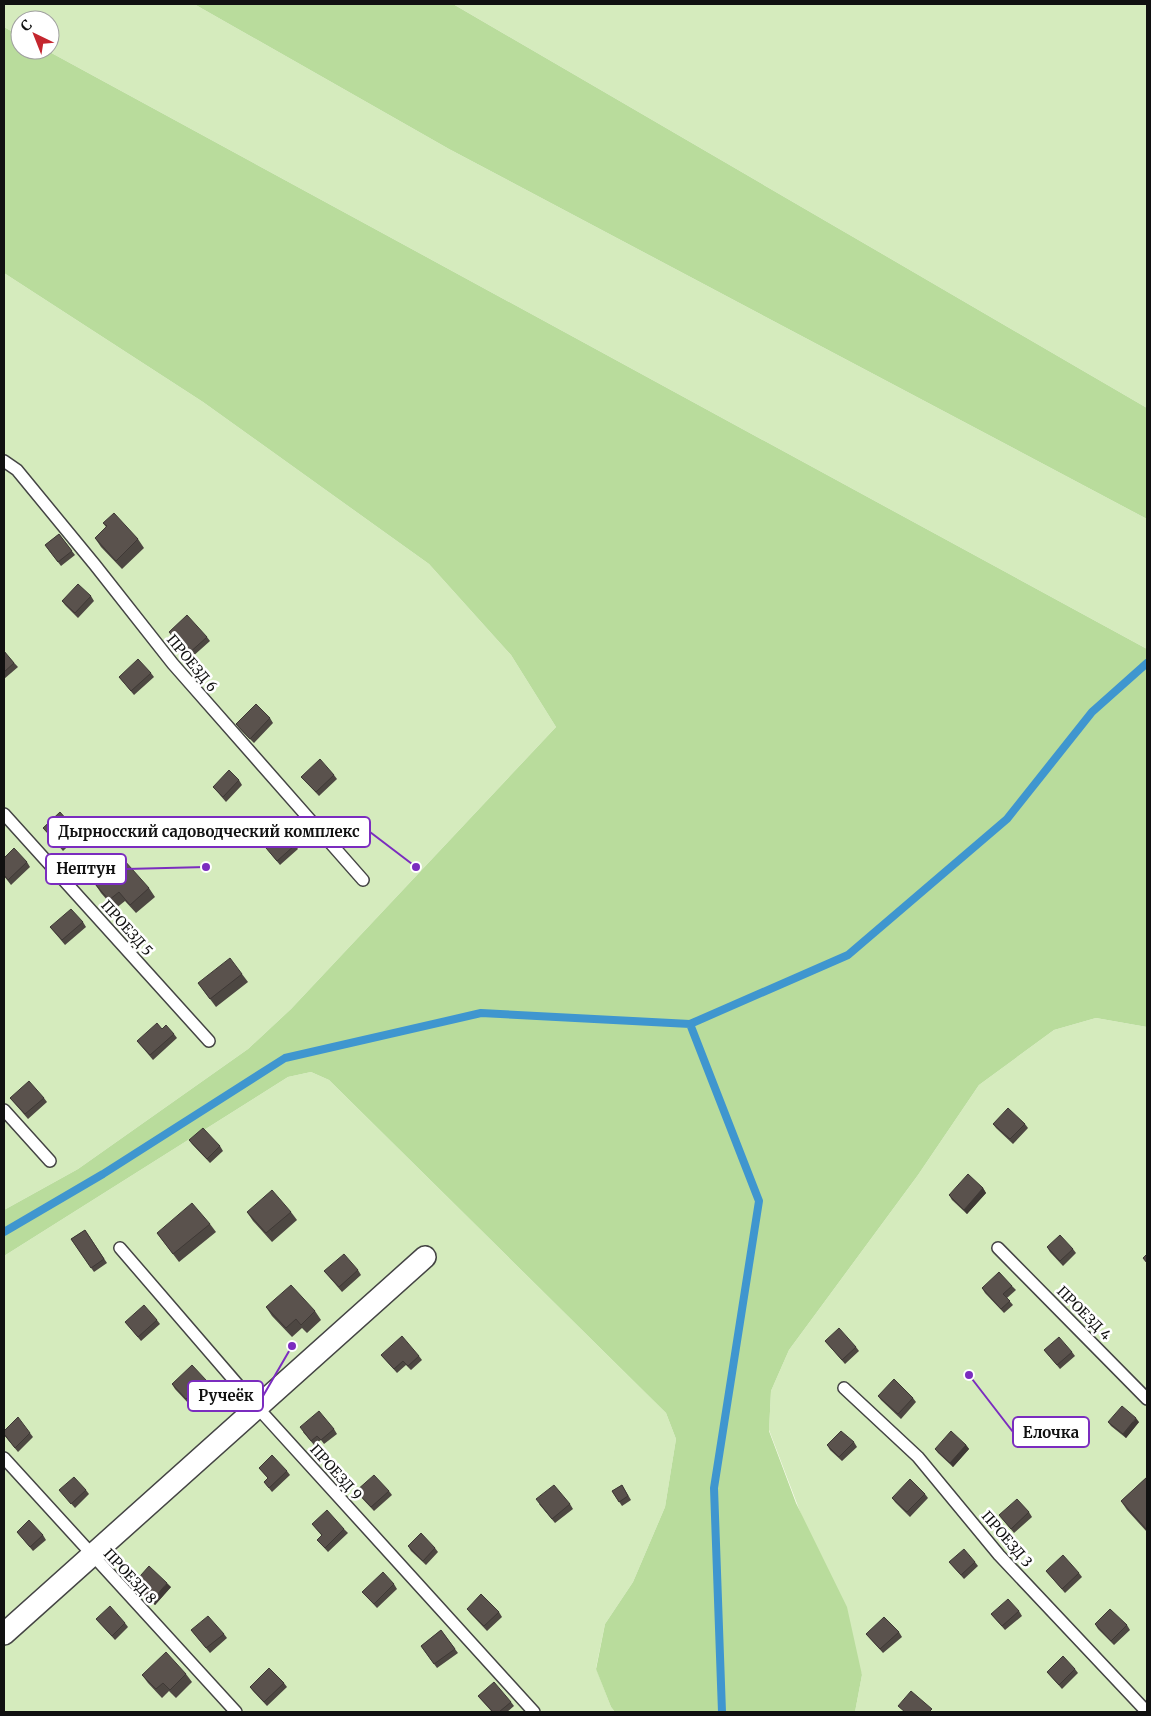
<svg xmlns="http://www.w3.org/2000/svg" width="1151" height="1716" viewBox="0 0 1151 1716" font-family="Merriweather,serif">
<rect width="100%" height="100%" fill="#fffdf5"/>
<path fill="#d5ebbd" d="M4,4h190l255,145 698,370v130l-1101,-599h4v-30h-30v16l-16,-9z
M453,4h694v404z
M4,273l199,129 226,162 82,91 45,72 -265,282 -43,40 -170,120 -74,41z
M1096,1018l51,9v685h-292l7,-37 -93,-245 2,-39 18,-41 129,-175 61,-90 75,-55z
M311,1072l18,8 337,333 10,26 -11,68 -32,75 -28,42 -9,44 15,39 4,5h-611v-456l284,-179z"/>
<path fill="#b9dc9c" d="M194,4h259l694,404v111l-698,-370z
M4,27l16,9v14h26l1101,599v378l-51,-9 -42,12 -75,55 -61,90 -129,175 -18,41 -2,40 27,72 51,104 15,68 -7,37h-240l-4,-5 -15,-38 9,-45 28,-42 32,-75 11,-68 -10,-26 -337,-333 -18,-8 -23,5 -284,179v-46l74,-41 170,-120 43,-40 265,-282 -45,-72 -82,-91 -226,-162 -199,-129z"/>
<g fill="none" stroke-linecap="round" stroke-linejoin="round">
<path stroke="#3f96cf" stroke-width="8" d="M690,1024l69,177 -45,287 8,224
M4,1232l99,-58 182,-116 196,-45 209,11 158,-69 159,-136 85,-107 55,-49"/>
<defs>
<path id="lane" d="M4,461l13,9 78,95 78,99 190,216
M4,814l205,227
M4,1110l46,51
M120,1248l137,159 277,305
M998,1248l149,151
M844,1388l74,69 81,98 148,157
M4,1458l232,254"/>
<path id="street" d="M4,1634l421,-377"/>
</defs>
<use href="#lane" stroke="#444" stroke-width="14"/>
<use href="#street" stroke="#444" stroke-width="24"/>
<use href="#lane" stroke="#fff" stroke-width="11"/>
<use href="#street" stroke="#fff" stroke-width="21"/>
</g>
<path fill="#4d4742" d="M103,523l35,16 6,9 -22,21 -21,-22 -6,-9 11,-11z
M59,534l16,21 -14,11 -16,-21z
M91,596l3,5 -16,17 -13,-13 -3,-4z
M169,632l38,5 3,4 -19,17z
M4,652l14,15 -14,12z
M151,673l3,4 -20,18 -15,-18z
M270,718l3,5 -19,20 -15,-15 -3,-4z
M334,775l3,4 -18,17 -18,-19z
M239,780l3,5 -16,17 -13,-15z
M43,828l34,3 3,4 -17,16z
M295,845l3,4 -18,16 -14,-17z
M4,858l23,4 3,5 -19,18 -7,-9z
M95,884l54,4 6,9 -19,16 -11,-12 -10,8 -14,-16z
M83,922l3,5 -21,18 -15,-18z
M242,974l6,8 -32,25 -18,-24z
M174,1034l3,4 -24,22 -16,-19z
M10,1098h34l3,4 -19,17z
M993,1124h32l3,4 -15,16 -17,-16z
M189,1140l31,6 3,5 -13,12 -18,-19z
M983,1188l3,5 -19,21 -15,-14 -3,-5z
M247,1212h44l6,8 -25,22 -19,-21z
M210,1224l6,8 -37,30 -22,-29z
M85,1230l22,33 -13,9 -23,-33z
M1047,1247l26,2 3,4 -13,13 -13,-14z
M358,1270l3,5 -19,17 -18,-21z
M1012,1286l4,4 -9,8 6,7 -9,8 -19,-20 -3,-5z
M266,1307l49,4 6,9 -14,13 -5,-5 -10,9 -20,-21z
M157,1320l3,4 -19,17 -16,-19z
M825,1341l31,6 3,4 -14,13z
M1044,1350l28,2 3,4 -15,13z
M381,1355l38,1 3,4 -11,10 -5,-5 -9,8z
M206,1380l3,4 -20,20 -14,-15 -3,-5z
M878,1396l35,2 3,4 -15,17 -20,-19z
M1108,1422h31l-13,16 -15,-12z
M334,1429l3,5 -13,10 -3,-4 -7,5 -11,-13z
M30,1433l3,4 -15,15 -14,-17z
M854,1442l3,5 -15,14 -12,-11 -3,-5z
M966,1445l3,4 -16,18 -15,-14 -3,-4z
M259,1468l28,3 3,4 -18,17 -8,-10 4,-4z
M1147,1477v55l-20,-22 -6,-9z
M622,1485l9,15 -9,6 -10,-15z
M59,1490h27l3,4 -14,14z
M356,1491h33l3,4 -18,16 -15,-16z
M925,1494l3,4 -18,19 -15,-15 -3,-4z
M539,1504h31l3,5 -18,14z
M1029,1512l3,5 -18,16 -15,-18z
M312,1524l32,5 4,4 -20,19 -11,-12 5,-4z
M17,1532l26,3 3,5 -13,11z
M408,1546l27,2 3,4 -12,13 -15,-14z
M949,1562h26l3,4 -14,13z
M1046,1571l33,2 3,4 -17,16z
M133,1584l38,3 -16,18 -19,-16z
M394,1584l3,5 -20,19 -15,-16z
M467,1609l32,3 3,5 -15,14 -17,-18z
M1019,1611l3,5 -17,14 -14,-16z
M96,1619l29,4 3,4 -13,13z
M1095,1624l32,1 3,5 -16,15 -16,-16z
M191,1630l33,4 3,4 -17,15z
M441,1630l17,23 -21,15 -16,-22z
M899,1632l3,5 -19,16 -17,-19z
M1075,1669l3,4 -16,16 -15,-17z
M186,1674l6,8 -16,16 -7,-7 -7,7 -14,-15 -6,-8z
M284,1683l3,4 -20,19 -14,-15 -3,-4z
M478,1696l33,6 3,4 -7,6h-15z"/>
<path fill="#3f3936" d="M983,1188l3,5 -19,21 -3,-4z
M1136,1418l3,4 -13,16 -3,-4z
M966,1445l3,4 -16,18 -3,-4z
M167,1583l4,4 -16,18 -3,-4z"/>
<path fill="#5a524d" stroke="#3f3936" d="M114,513l24,26 -22,22 -21,-23 12,-12 -4,-3z
M59,534l13,17 -14,11 -13,-17z
M78,584l13,12 -16,17 -13,-12z
M187,615l20,22 -19,17 -19,-22z
M4,651l10,12 -10,9z
M138,659l13,14 -20,18 -12,-14z
M256,704l14,14 -20,21 -14,-15z
M320,759l14,16 -18,17 -15,-15z
M229,770l10,10 -16,17 -10,-10z
M60,812l17,19 -17,15 -17,-18z
M283,832l12,13 -18,16 -11,-13z
M14,848l13,14 -19,18 -4,-5v-17z
M124,860l25,28 -19,17 -11,-13 -10,8 -14,-16z
M71,909l12,13 -21,18 -12,-13z
M230,958l12,16 -32,25 -12,-16z
M157,1023l5,6 4,-4 8,9 -24,21 -13,-14z
M29,1081l15,17 -19,16 -15,-16z
M1008,1108l17,16 -15,15 -17,-15z
M203,1128l17,18 -13,13 -18,-19z
M968,1174l15,14 -19,22 -15,-15z
M272,1190l19,22 -25,21 -19,-21z
M192,1203l18,21 -37,30 -16,-21z
M85,1230l19,29 -13,9 -20,-29z
M1060,1235l13,14 -13,12 -13,-14z
M344,1254l14,16 -19,17 -15,-16z
M1147,1254v9l-4,-5z
M999,1272l13,14 -9,8 7,7 -9,8 -19,-21z
M291,1285l24,26 -14,14 -5,-6 -10,9 -20,-21z
M144,1305l13,15 -19,17 -13,-15z
M839,1328l17,19 -14,13 -17,-19z
M402,1336l17,20 -11,10 -5,-5 -9,8 -13,-14z
M1059,1337l13,15 -15,13 -13,-15z
M192,1365l14,15 -20,19 -14,-15z
M894,1379l19,19 -15,16 -20,-18z
M1122,1406l14,12 -13,16 -15,-12z
M319,1411l15,18 -13,11 -4,-4 -6,5 -11,-14z
M18,1417l12,16 -15,15 -11,-14v-3z
M841,1431l13,11 -15,15 -12,-12z
M951,1431l15,14 -16,18 -15,-14z
M272,1455l15,16 -18,17 -5,-6 4,-4 -9,-10z
M374,1475l15,16 -18,16 -15,-16z
M74,1477l12,13 -15,14 -12,-14z
M1147,1477v53l-26,-29z
M910,1479l15,15 -18,18 -15,-14z
M554,1485l16,19 -18,15 -16,-20z
M622,1485l6,11 -9,6 -7,-11z
M1017,1499l12,13 -18,17 -12,-14z
M327,1510l17,19 -19,19 -8,-8 5,-5 -10,-11z
M29,1520l14,15 -13,12 -13,-15z
M421,1533l14,15 -12,13 -15,-15z
M964,1549l11,13 -14,13 -12,-13z
M1063,1555l16,18 -17,16 -16,-18z
M149,1566l18,17 -15,18 -19,-17z
M383,1572l11,12 -20,20 -12,-12z
M481,1594l18,18 -15,14 -17,-17z
M1008,1599l11,12 -17,15 -11,-12z
M110,1606l15,17 -13,13 -16,-17z
M1110,1609l17,16 -16,16 -16,-17z
M208,1616l16,18 -18,14 -15,-18z
M884,1617l15,15 -19,17 -14,-15z
M441,1630l14,19 -21,15 -13,-18z
M166,1652l20,22 -16,16 -7,-7 -7,6 -14,-14z
M1063,1656l12,13 -16,16 -12,-13z
M269,1668l15,15 -20,19 -14,-15z
M494,1682l17,20 -12,10h-6l-15,-16z
M911,1691l21,18 -3,3h-24l-7,-6z"/>
<g text-anchor="middle" stroke-width="5" stroke-linejoin="round" paint-order="stroke">
<g font-size="14" fill="#111" stroke="#fff">
<text transform="translate(192 663) rotate(50)" y="5">ПРОЕЗД 6</text>
<text transform="translate(127 928) rotate(48)" y="5">ПРОЕЗД 5</text>
<text transform="translate(1084 1313) rotate(45)" y="5">ПРОЕЗД 4</text>
<text transform="translate(336 1472) rotate(48)" y="5">ПРОЕЗД 9</text>
<text transform="translate(1007 1539) rotate(49)" y="5">ПРОЕЗД 3</text>
<text transform="translate(130 1576) rotate(47)" y="5">ПРОЕЗД 8</text>
</g>
</g>
<path fill="none" stroke="#7b2cbf" stroke-width="2" d="M416 867L370 832M206 867L126 869M292 1346L263 1396M969 1375L1013 1432"/>
<g fill="#7b2cbf" stroke="#fff" stroke-width="2">
<circle cx="416" cy="867" r="5"/>
<circle cx="206" cy="867" r="5"/>
<circle cx="292" cy="1346" r="5"/>
<circle cx="969" cy="1375" r="5"/>
</g>
<g fill="#fff" stroke="#7b2cbf" stroke-width="2">
<rect x="48" y="817" width="322" height="30" rx="5"/>
<rect x="46" y="854" width="80" height="30" rx="5"/>
<rect x="188" y="1381" width="75" height="30" rx="5"/>
<rect x="1013" y="1417" width="76" height="30" rx="5"/>
</g>
<g font-size="15" text-anchor="middle" font-weight="bold" fill="#111">
<text x="209" y="837">Дырносский садоводческий комплекс</text>
<text x="86" y="874">Нептун</text>
<text x="226" y="1401">Ручеёк</text>
<text x="1051" y="1438">Елочка</text>
</g>
<rect width="1151" height="1716" fill="none" stroke="#111111" stroke-width="10"/>
<g transform="translate(35 35) rotate(317)"><circle r="24" fill="#ffffff" stroke="#a0a0a0"/>
<path d="M0-4L9 19L0 12L-9 19Z" fill="#c4262e"/>
<text y="-8" font-size="14" font-weight="bold" text-anchor="middle" fill="#111111">С</text>
</g>
</svg>
